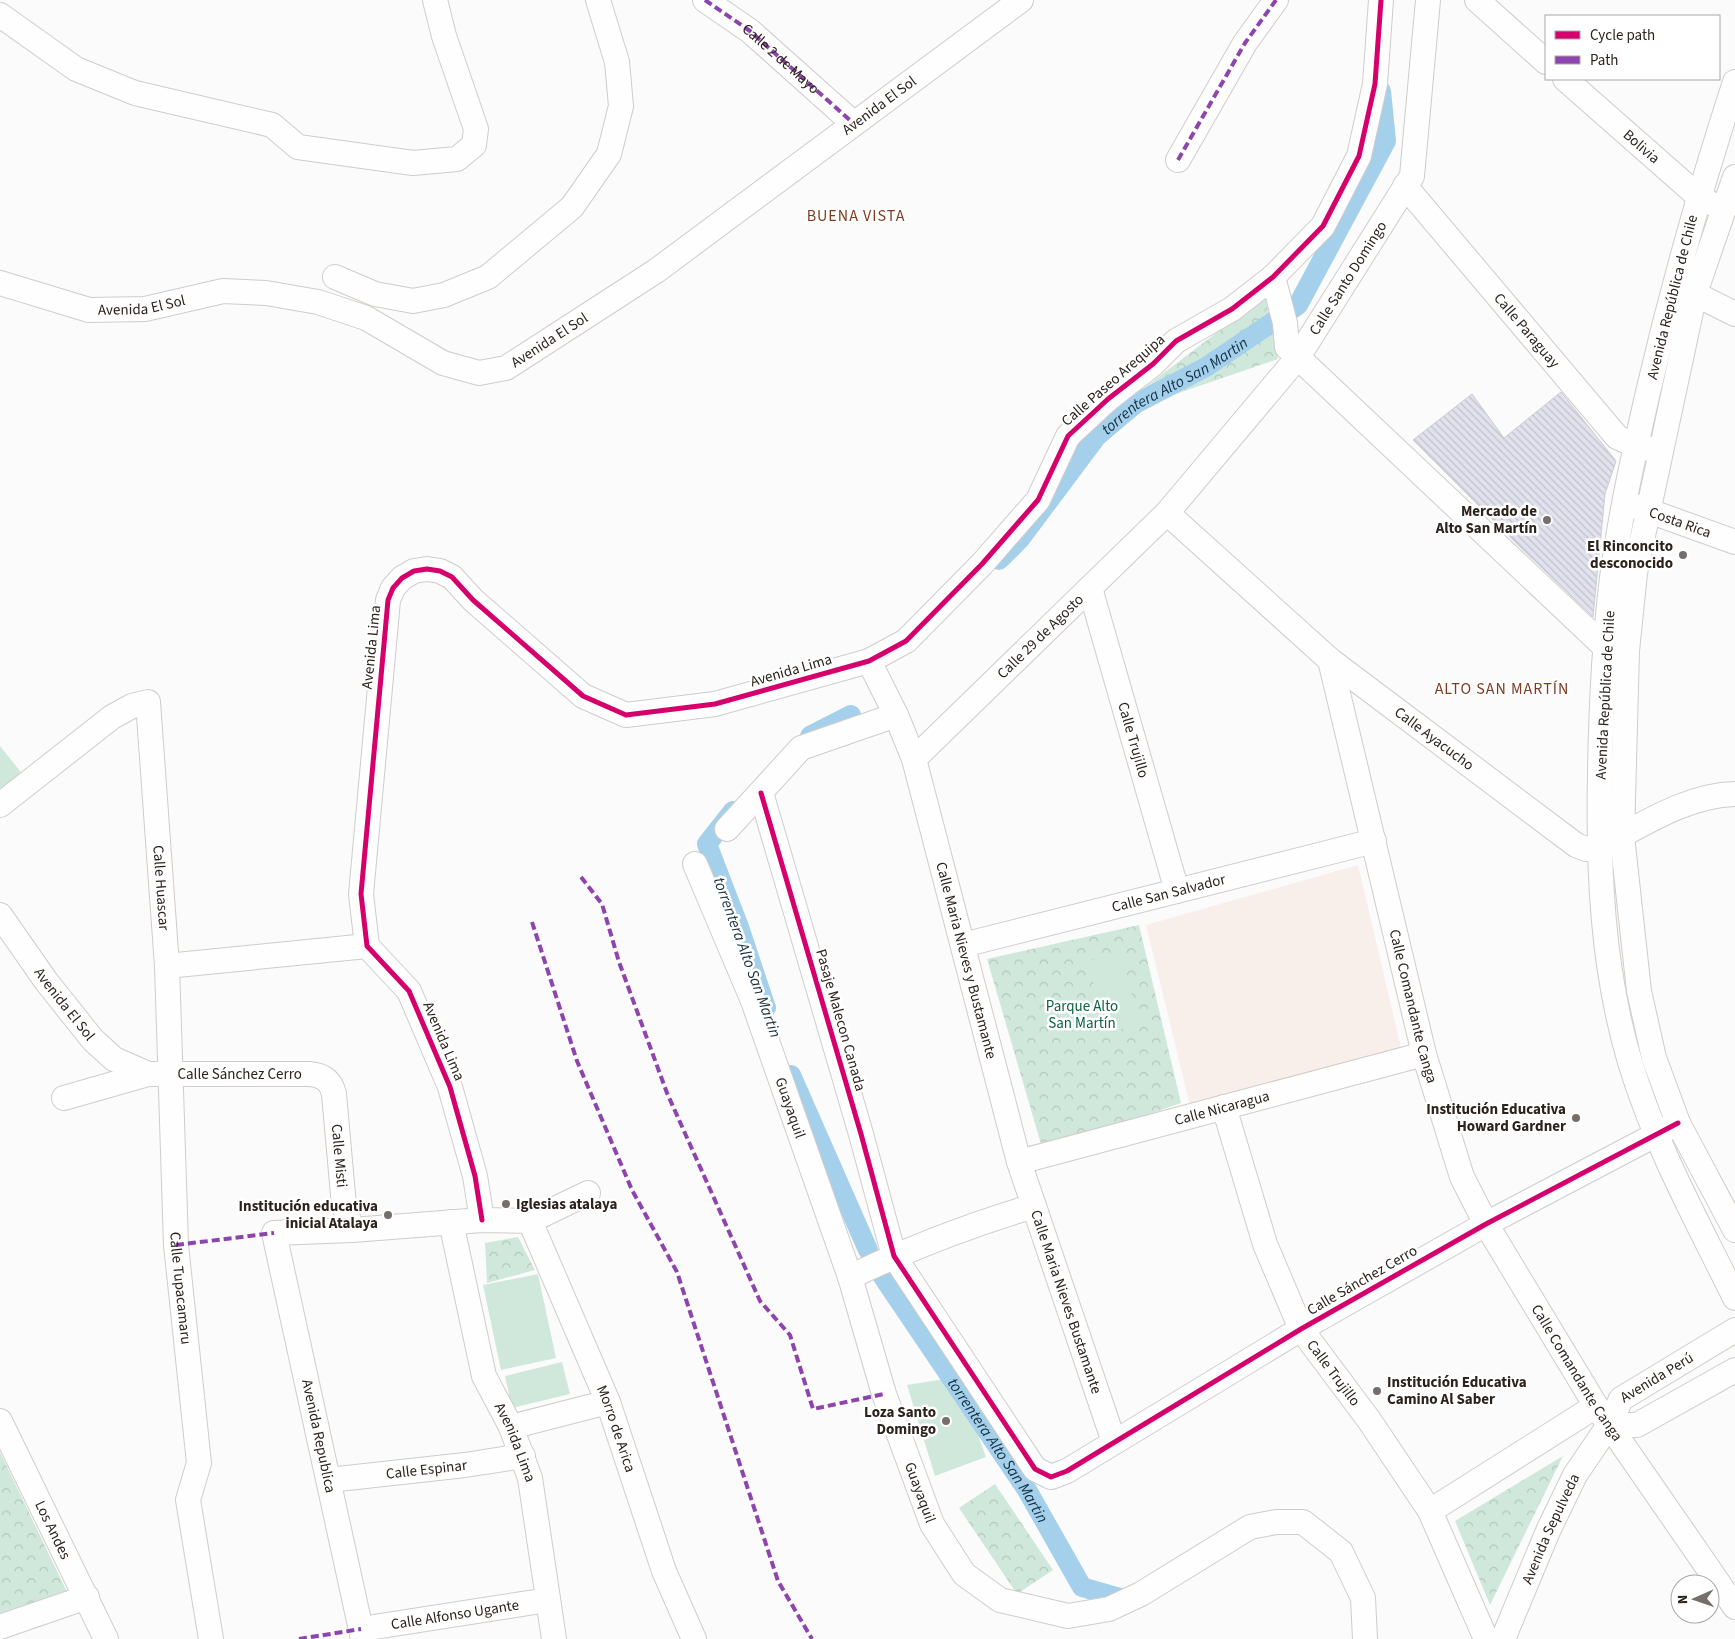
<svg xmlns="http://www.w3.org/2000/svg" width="1735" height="1639" viewBox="0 0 1735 1639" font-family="'Source Sans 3',sans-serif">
<defs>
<pattern id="park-crowns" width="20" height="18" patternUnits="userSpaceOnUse" patternTransform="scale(1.25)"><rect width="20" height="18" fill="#d0e8dc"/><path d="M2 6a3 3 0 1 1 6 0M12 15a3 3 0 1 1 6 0" fill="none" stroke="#b3c7bc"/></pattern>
<pattern id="building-back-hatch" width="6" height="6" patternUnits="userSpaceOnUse" patternTransform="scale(1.25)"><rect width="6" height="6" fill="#e2e2ee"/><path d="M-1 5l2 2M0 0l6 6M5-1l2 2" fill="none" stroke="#c2c2cc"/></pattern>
</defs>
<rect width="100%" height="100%" fill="#fbfbfb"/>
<path fill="#f8efea" d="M1358,865l44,187 -212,53 -44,-180z"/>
<path fill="url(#park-crowns)" d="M1265,296l13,63 -175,60z
M1139,925l42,178 -138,48 -56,-192z
M518,1237l17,33 -48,13 -2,-40z
M0,1452l68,142 -68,25z
M1563,1456l-73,149 -35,-84z
M995,1484l58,86 -36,24 -58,-86z"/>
<path fill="#d0e8dc" d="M0,746l24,30 -24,18z
M1122,953l17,72 -33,8 -18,-72z
M538,1274l18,84 -55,12 -18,-85z
M562,1362l8,32 -58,14 -7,-32z
M957,1377l29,80 -51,19 -28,-91z"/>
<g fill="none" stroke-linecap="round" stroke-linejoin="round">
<g stroke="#a5d0ec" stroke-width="20">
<path id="s1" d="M999,560l21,-21 77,-103 38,-32 71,-37 92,-62 88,-164 -5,-50"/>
<path d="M810,736l41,-21"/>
<path d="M733,811l-26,33 32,83 27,81"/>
<path d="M791,1075l77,175"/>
<path id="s2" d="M883,1277l144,213 55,97 45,13"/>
</g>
</g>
<path fill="url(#building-back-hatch)" stroke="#ccccd2" d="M1561,392l55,69 -11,33 -12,123 -74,-71 -106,-106 59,-46 32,44z"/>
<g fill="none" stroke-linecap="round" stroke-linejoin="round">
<defs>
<g id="minor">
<path id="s3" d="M705,0l45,31 103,92"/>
<path d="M1477,0l69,62"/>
<path d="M0,15l76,54 59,24 137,32 26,22 115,16 44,-4 17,-14 2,-16 -32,-93 -9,-36"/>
<path id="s4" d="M1565,79l133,117 12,7"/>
<path d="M1735,82c-34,104 -62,203 -87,310 -14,62 -28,123 -36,186 -8,65 -11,130 -12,196 -2,96 2,194 30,288 25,83 67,159 105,236"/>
<path d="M1178,160l67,-117 31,-43"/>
<path d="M1735,177l-40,116 -60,280 -8,78 -5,185 17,155 15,67 24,65 57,107"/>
<path id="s5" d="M1405,186l212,251 19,9 14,3"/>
<path d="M335,277l40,17 38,7 31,-6 44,-18 84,-70 37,-53 12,-48 -4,-44 -19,-62"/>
<path d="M1273,277l12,46 2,24 318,300 12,2"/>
<path id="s6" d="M0,283l89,27 56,-1 78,-18 43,2 52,9 48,16 77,45 36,10 27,-5 150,-97 365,-271"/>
<path d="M1681,287l54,27"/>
<path id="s7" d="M1635,506l100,36"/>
<path id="s8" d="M1167,513l163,147 246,185 10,4 12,-1c43,-22 88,-53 137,-54"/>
<path id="s9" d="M1090,588l87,303"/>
<path id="s10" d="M1330,660l94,394 38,123 24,47 110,182 139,201"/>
<path id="s11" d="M869,661l27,54 18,44 105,403 95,280"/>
<path id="s12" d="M914,759l253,-246 131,-156 114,-181 16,-176"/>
<path d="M761,793l100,341 33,122 141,213 16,8 16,-6 234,-142 185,-105 192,-101"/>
<path id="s13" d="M0,805l112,-88 20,-11 16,-4 19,264 9,279 23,218 -11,37 23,139"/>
<path d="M727,829l74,-81 95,-33"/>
<path id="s14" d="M695,864l58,137 97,276 34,117 48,130 32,50 36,26 68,16 41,-7 32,-15 109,-67 26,-5h27l38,30 22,46 2,41"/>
<path id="s15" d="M0,915l46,66 47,59 21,19 34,15"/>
<path id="s16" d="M963,945l411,-104"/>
<path d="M167,966l200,-20"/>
<path id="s17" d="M64,1098l84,-24h161c14,1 22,7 25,20l10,112 8,24"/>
<path id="s18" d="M1224,1107l41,137 36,85 68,91 61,91 56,128"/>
<path id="s19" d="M1019,1162l405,-108"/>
<path d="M482,1220l-7,-44 -25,-89 -41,-96 -42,-45 -6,-52 23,-250 4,-44 5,-12 9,-10 12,-7 13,-2 13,2 12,6 21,23 110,96 43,19 89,-11 154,-43 37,-20 76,-77 56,-64 30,-64 40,-37 45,-35 23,-23 56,-32 41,-32 50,-51 36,-70 16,-72 6,-84"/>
<path id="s20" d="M530,1221l78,181 56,169 30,68"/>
<path id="s21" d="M451,1222l33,154 27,51 19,51 24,161"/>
<path d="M850,1277c60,-29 120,-52 184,-71"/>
<path id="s22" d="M0,1421l106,218"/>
<path d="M1609,1425h28l98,-55"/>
<path d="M511,1427l97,-25"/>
<path id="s23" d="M329,1480l136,-15 58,-9"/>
<path d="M1430,1511l166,-105"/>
<path d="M0,1627l87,-30"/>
<path id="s24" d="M361,1629l187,-29"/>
<path d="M363,1639l-89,-406 78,-3 130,-10 48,1 58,-28"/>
<path id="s25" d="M1503,1639l45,-108 27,-56 34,-50 12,-26 114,-69"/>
</g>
</defs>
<use href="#minor" stroke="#d1ccc8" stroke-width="26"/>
<use href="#minor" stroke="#fefefe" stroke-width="24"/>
<path stroke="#8e44ad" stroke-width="4" stroke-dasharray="8 4" stroke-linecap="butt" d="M705,0l45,31 103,92
M1178,160l67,-117 31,-43
M581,877l21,27 17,58 48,131 93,208 30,34 23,74 71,-15
M532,922l45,139 55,129 45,82 101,309 34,58
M176,1245l98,-12
M299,1639l62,-10"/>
<defs>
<path id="cycleway" d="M761,793l100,341 33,122 141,213 16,8 16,-6 234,-142 185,-105 192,-101
M482,1220l-7,-44 -25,-89 -41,-96 -42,-45 -6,-52 23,-250 4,-44 5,-12 9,-10 12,-7 13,-2 13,2 12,6 21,23 110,96 43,19 89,-11 154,-43 37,-20 76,-77 56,-64 30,-64 40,-37 45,-35 23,-23 56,-32 41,-32 50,-51 36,-70 16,-72 6,-84"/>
</defs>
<use href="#cycleway" stroke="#fff" stroke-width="8"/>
<use href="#cycleway" stroke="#d6006c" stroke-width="5"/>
</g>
<g fill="#756e6a" stroke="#fff" stroke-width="2">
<circle cx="1547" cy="520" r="5"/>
<circle cx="1683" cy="555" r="5"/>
<circle cx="1576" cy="1118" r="5"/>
<circle cx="506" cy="1204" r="5"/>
<circle cx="388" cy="1215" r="5"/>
<circle cx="1377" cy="1391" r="5"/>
<circle cx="946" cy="1421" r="5"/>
</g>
<g text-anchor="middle" stroke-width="5" stroke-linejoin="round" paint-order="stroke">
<g font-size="15" fill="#2d221c" stroke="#fff">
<text dy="5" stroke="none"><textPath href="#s3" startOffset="96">Calle 2 de Mayo</textPath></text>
<text dy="5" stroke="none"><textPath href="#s6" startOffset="986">Avenida El Sol</textPath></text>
<text dy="5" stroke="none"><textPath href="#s4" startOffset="102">Bolivia</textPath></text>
<text dy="5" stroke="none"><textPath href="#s12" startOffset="650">Calle Santo Domingo</textPath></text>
<text transform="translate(1672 297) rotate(-76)" y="5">Avenida República de Chile</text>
<text dy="5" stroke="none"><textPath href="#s6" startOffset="146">Avenida El Sol</textPath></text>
<text dy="5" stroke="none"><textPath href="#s5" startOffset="189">Calle Paraguay</textPath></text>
<text dy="5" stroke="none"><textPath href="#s6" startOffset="581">Avenida El Sol</textPath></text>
<text transform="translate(1113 380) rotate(-41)" y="5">Calle Paseo Arequipa</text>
<text dy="5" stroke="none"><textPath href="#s7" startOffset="48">Costa Rica</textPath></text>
<text dy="5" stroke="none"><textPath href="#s12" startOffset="176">Calle 29 de Agosto</textPath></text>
<text transform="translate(371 647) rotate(-84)" y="5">Avenida Lima</text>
<text transform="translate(791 670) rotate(-16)" y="5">Avenida Lima</text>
<text transform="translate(1605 695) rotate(-87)" y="5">Avenida República de Chile</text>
<text dy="5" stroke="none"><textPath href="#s8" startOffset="350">Calle Ayacucho</textPath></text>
<text dy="5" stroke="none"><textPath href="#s9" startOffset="158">Calle Trujillo</textPath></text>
<text dy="5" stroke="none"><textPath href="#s13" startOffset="368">Calle Huascar</textPath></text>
<text dy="5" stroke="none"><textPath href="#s16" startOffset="212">Calle San Salvador</textPath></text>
<text dy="5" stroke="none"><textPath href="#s11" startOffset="316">Calle Maria Nieves y Bustamante</textPath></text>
<text dy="5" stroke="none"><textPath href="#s15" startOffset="110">Avenida El Sol</textPath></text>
<text dy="5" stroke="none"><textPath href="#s10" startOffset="356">Calle Comandante Canga</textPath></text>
<text transform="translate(841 1020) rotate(74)" y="5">Pasaje Malecon Canada</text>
<text transform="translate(444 1041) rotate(67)" y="5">Avenida Lima</text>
<text dy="5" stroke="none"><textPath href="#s17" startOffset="179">Calle Sánchez Cerro</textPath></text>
<text dy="5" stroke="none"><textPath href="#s14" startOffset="262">Guayaquil</textPath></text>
<text dy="5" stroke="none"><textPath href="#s19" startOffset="210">Calle Nicaragua</textPath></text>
<text dy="5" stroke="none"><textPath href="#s17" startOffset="345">Calle Misti</textPath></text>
<text transform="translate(1362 1280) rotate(-30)" y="5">Calle Sánchez Cerro</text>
<text dy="5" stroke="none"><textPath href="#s13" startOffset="769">Calle Tupacamaru</textPath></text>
<text dy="5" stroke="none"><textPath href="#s11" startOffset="672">Calle Maria Nieves Bustamante</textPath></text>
<text dy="5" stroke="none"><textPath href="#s18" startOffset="290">Calle Trujillo</textPath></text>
<text dy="5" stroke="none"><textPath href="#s10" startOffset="761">Calle Comandante Canga</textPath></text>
<text dy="5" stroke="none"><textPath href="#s25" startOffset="310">Avenida Perú</textPath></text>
<text dy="5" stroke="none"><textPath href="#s20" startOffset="225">Morro de Arica</textPath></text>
<text transform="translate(319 1436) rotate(78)" y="5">Avenida Republica</text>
<text dy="5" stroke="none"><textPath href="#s21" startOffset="231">Avenida Lima</textPath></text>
<text dy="5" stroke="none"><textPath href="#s23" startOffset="98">Calle Espinar</textPath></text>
<text dy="5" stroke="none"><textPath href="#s14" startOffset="668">Guayaquil</textPath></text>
<text dy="5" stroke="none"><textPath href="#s22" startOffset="121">Los Andes</textPath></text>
<text dy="5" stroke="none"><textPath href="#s25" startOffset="120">Avenida Sepulveda</textPath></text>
<text dy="5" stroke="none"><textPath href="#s24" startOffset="95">Calle Alfonso Ugante</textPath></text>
</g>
<g font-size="15" font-weight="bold" fill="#2d221c" stroke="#fff" text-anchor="end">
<text x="1537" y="516">Mercado de<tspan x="1537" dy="17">Alto San Martín</tspan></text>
<text x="1673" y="551">El Rinconcito<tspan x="1673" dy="17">desconocido</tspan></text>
<text x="1566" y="1114">Institución Educativa<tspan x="1566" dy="17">Howard Gardner</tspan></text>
<text x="516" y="1209" text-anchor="start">Iglesias atalaya</text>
<text x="378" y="1211">Institución educativa<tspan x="378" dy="17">inicial Atalaya</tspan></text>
<text x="1387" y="1387" text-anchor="start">Institución Educativa<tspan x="1387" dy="17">Camino Al Saber</tspan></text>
<text x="936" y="1417">Loza Santo<tspan x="936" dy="17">Domingo</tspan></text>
</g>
<g font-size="15" fill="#0b6243" stroke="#fff">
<text x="1082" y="1011">Parque Alto<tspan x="1082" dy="17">San Martín</tspan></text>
</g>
<g font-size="16" letter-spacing="1" fill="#7e3c20" stroke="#fff">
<text x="856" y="221">BUENA VISTA</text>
<text x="1502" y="694">ALTO SAN MARTÍN</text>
</g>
<g font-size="16" font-style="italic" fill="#143042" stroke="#fff">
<text dy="6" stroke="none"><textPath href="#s1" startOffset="251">torrentera Alto San Martin</textPath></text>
<text transform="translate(748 957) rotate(70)" y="6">torrentera Alto San Martin</text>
<text dy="6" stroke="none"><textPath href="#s2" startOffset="208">torrentera Alto San Martin</textPath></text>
</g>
</g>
<rect x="1545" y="15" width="175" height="65" fill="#ffffff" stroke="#aba7a4"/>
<rect x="1555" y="31" width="25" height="8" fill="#d6006c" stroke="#aba7a4"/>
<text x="1590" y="40" font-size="15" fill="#2d221c">Cycle path</text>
<rect x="1555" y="56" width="25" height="8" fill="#8e44ad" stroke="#aba7a4"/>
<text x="1590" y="65" font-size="15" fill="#2d221c">Path</text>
<g transform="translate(1695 1599) rotate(268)"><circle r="24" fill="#ffffff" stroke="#aba7a4"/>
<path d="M0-4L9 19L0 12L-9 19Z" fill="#756e6a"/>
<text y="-8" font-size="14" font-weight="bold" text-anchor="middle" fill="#2d221c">N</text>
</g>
</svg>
